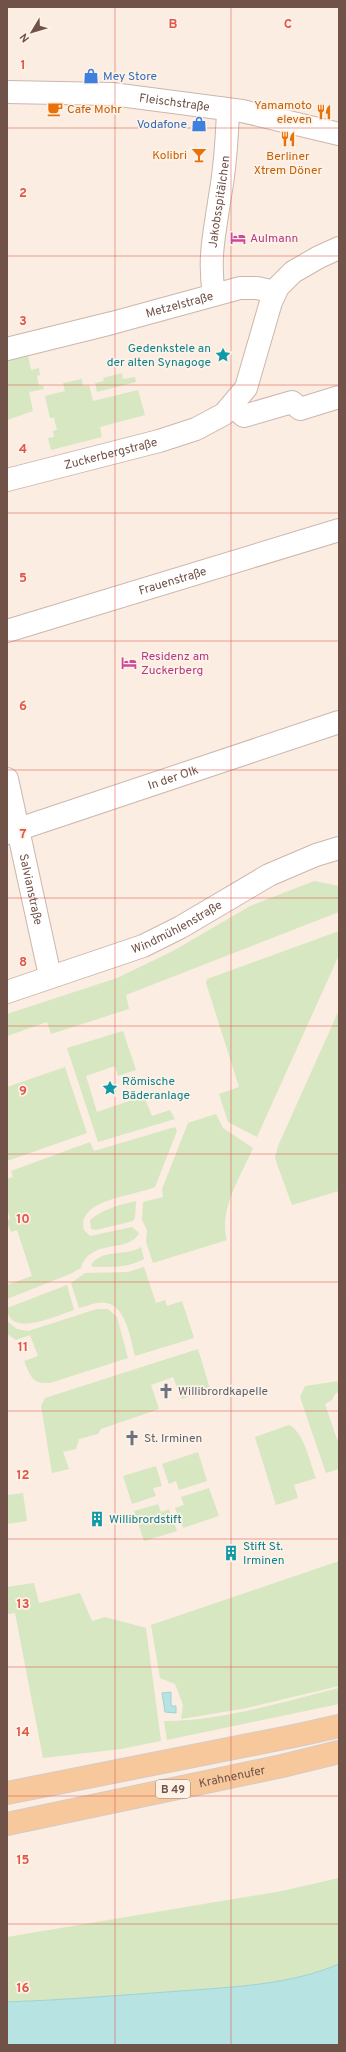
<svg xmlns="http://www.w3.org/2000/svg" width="346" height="2052" viewBox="0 0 346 2052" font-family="Overpass,sans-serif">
<rect width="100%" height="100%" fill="#fbede1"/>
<path fill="#d6e7c1" d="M28,356l3,14 8,-2 1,7 -3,1 2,10 4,-1 1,4 -15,3 4,19 -26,9v-59z
M122,373l1,6 12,-2 1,5 -39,10 -2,-9 9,-2 -1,-3z
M82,379l1,7 6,-1 4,16 45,-11 7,25 -45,12 2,10 -51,13 -3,-12 6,-1 -1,-6 4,-1 -3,-12h-4l-5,-22 20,-5 -2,-8z
M314,881l25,5v26l-213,83 3,14 -78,25 -4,-12 -40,14v-22l110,-36 56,-27 77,-45z
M339,931v24l-82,182 -29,-15 -9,-28 20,-7 -33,-104 1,-4z
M339,1010v181l-47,14 -15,-41 -2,-6 3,-12z
M123,1031l13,39 -18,6 -3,-10 -29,10 11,36 47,-16 8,20 18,-6 5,9 -77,23 -31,-94z
M65,1067l22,66 -80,28v-74z
M216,1114l7,14 30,20c-11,26 -35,62 -26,92l-74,23 -7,-21 1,-12 -5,-10 1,-18 20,-5 -1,-8 26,-66z
M175,1127l2,4 -22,56c-20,9 -79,12 -71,43l6,6 42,-9 7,6c-10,21 -48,4 -58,35l-11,6 -63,25v-14l25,-9 -15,-46 -6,2 -4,-10 3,-4 -3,-9v-30l6,-2 -2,-6 79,-29 4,9z
M136,1201l-1,17 -2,3 -37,9 -5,-1 -1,-9c13,-11 29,-15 46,-19z
M141,1247l3,12c-16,9 -33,8 -51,8l-2,-2c11,-17 35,-8 50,-18z
M144,1267l12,36 9,-3 2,6 15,-5 12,37 -59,18c-5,-19 -10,-59 -38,-53 -6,1 -12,4 -18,5l-8,-25 14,-10 43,-1z
M67,1285l7,25c-16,5 -65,29 -67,-2z
M97,1309h11l9,8 11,41 -78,25c-19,1 -19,-7 -26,-22l14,-5 -8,-21 -14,5 -9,-6v-13l10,8 11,2z
M198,1349l13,43 -13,5 -2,-3 -14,5 -9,-22 -22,8 8,24 -58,20 -3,5 -19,5 -3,10 -13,3 6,17 -17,4 -11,-67 4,-8z
M339,1381v11l-4,2 -3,6 -7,4 14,41v24l-13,4 -26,-76 5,-11z
M289,1425c15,7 21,38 27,53l-22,7 4,13 -22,7 -21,-68z
M198,1452l9,29 -28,9 -3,-9 -7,3 -7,-20z
M156,1466l6,20 -9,2 3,8 -24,8 -9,-28z
M209,1488l10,28 -36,12 -8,-20 9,-3 -3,-8z
M23,1493l4,28 -20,3v-29z
M158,1504l3,8 8,-3 8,22 -33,10 -10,-30z
M339,1561v125l-97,23 -61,10 2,-14 -8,-21 -15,-6 -9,-53z
M34,1583l5,20 41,-10 12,28 13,-4 41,11 15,113 -40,8 -78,9 -28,-145 -8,1v-27z
M339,1688v16l-172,36 -3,-19c54,1 122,-20 175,-33z
M339,1878v86c-49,21 -106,23 -159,27 -58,4 -115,9 -173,11v-65l275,-46z"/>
<path fill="#b7e3e3" stroke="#9ed3d4" d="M171,1692v14h5v7l-11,-1 -3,-19z
M339,1964v81h-332v-43c58,-2 115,-7 173,-11 53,-4 110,-6 159,-27z"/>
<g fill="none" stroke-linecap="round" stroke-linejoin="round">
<defs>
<g id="minor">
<path id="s1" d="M7,92l105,2 130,17 97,23"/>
<path id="s2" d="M214,294c-6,-36 1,-63 6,-98 5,-28 7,-58 8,-86"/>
<path id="s3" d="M7,349l105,-26 128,-35h17l18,4"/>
<path d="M233,406l11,10 48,-14 8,7 39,-12"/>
<path id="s4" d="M7,480l152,-39 37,-12 28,-15 22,-26 25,-86 7,-15 15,-15 26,-15 20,-9"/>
<path id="s5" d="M7,631l332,-101"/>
<path id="s6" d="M7,779l43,197"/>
<path id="s7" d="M7,833l332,-111"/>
<path id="s8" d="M7,992l136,-46 38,-19 88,-52 47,-20 23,-7"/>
</g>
<g id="major">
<path d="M7,1793l292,-58 40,-9"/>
<path id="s9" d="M7,1824l275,-58 57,-14"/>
</g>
</defs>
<use href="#minor" stroke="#cdb6ac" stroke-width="24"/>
<use href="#major" stroke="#d4cbc8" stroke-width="24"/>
<use href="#minor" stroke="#fff" stroke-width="22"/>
<use href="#major" stroke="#f7c89c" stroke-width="22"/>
</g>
<path fill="none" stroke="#e0584b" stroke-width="1" stroke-opacity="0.55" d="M115,7v2038M231,7v2038M7,128h332M7,256h332M7,385h332M7,513h332M7,641h332M7,770h332M7,898h332M7,1026h332M7,1154h332M7,1282h332M7,1411h332M7,1539h332M7,1667h332M7,1796h332M7,1924h332"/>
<defs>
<symbol id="shop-bare" viewBox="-9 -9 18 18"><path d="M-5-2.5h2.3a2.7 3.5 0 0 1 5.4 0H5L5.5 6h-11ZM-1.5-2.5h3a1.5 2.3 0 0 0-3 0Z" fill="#3f7fe0" stroke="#fef2e7" stroke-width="2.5" paint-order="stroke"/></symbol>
<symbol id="cafe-bare" viewBox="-9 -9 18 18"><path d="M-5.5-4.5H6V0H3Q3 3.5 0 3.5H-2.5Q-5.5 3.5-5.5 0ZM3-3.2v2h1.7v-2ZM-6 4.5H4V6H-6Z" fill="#e8710a" stroke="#fef2e7" stroke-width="2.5" paint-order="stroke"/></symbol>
<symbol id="restaurant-bare" viewBox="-9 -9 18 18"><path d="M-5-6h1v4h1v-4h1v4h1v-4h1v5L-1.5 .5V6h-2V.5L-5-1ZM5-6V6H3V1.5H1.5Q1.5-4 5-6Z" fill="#e8710a" stroke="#fef2e7" stroke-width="2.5" paint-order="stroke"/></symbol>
<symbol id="bar-bare" viewBox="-9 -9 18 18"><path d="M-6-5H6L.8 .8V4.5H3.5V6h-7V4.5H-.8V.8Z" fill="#e8710a" stroke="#fef2e7" stroke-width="2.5" paint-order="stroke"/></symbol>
<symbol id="hotel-bare" viewBox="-9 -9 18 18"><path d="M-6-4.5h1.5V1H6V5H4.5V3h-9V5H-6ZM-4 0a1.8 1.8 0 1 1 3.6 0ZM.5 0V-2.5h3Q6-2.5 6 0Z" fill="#d1479c" stroke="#fef2e7" stroke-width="2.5" paint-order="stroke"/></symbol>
<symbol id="sight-bare" viewBox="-9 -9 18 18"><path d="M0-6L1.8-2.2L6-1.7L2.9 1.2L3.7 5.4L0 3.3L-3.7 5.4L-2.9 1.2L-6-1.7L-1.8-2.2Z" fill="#0f9aa8" stroke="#fef2e7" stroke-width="2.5" paint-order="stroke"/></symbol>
<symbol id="church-bare" viewBox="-9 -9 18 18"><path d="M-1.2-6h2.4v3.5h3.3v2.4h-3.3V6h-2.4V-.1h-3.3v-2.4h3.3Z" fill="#6b7280" stroke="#fef2e7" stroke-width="2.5" paint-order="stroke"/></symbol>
<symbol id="building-bare" viewBox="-9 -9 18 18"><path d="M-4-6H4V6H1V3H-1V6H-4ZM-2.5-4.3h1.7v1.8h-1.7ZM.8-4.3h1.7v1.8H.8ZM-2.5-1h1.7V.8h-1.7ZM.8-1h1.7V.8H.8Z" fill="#0f9aa8" stroke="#fef2e7" stroke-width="2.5" paint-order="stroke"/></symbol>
</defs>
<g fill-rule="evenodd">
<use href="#shop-bare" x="80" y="65" width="22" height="22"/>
<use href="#cafe-bare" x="44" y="98" width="22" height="22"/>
<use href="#restaurant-bare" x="313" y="101" width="22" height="22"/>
<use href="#shop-bare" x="188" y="113" width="22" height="22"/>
<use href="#restaurant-bare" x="277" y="128" width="22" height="22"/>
<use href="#bar-bare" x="188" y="144" width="22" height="22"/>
<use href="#hotel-bare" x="227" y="227" width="22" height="22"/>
<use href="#sight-bare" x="212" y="344" width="22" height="22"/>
<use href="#hotel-bare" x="118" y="652" width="22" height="22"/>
<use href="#sight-bare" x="99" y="1077" width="22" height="22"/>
<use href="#church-bare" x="155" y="1380" width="22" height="22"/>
<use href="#church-bare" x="121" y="1427" width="22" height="22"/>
<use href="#building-bare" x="86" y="1508" width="22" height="22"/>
<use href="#building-bare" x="220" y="1542" width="22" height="22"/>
</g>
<g text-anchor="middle" stroke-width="3.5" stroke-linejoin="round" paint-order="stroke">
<rect fill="#fef2e7" stroke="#9b8278" stroke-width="1" x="156" y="1780" width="34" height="18" rx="3"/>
<g font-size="11" font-weight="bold" fill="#705249">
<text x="173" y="1793">B 49</text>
</g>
<g font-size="12" fill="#366cbe" stroke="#fef2e7" text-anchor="start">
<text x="103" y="80">Mey Store</text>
<text x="187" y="128" text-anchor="end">Vodafone</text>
</g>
<g font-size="12" fill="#705249" stroke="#fef2e7">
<text dy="4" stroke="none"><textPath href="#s1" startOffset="168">Fleischstraße</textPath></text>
<text dy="4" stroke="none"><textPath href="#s2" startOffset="93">Jakobsspitälchen</textPath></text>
<text dy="4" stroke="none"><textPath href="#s3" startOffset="178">Metzelstraße</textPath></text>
<text dy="4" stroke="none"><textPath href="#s4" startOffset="107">Zuckerbergstraße</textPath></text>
<text dy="4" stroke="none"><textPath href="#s5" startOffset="173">Frauenstraße</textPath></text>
<text dy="4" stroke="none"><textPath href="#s7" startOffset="175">In der Olk</textPath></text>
<text dy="4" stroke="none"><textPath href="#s6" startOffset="113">Salvianstraße</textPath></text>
<text dy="4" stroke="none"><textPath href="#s8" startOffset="182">Windmühlenstraße</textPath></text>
<text dy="4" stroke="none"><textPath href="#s9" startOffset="230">Krahnenufer</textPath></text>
</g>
<g font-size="12" fill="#c56008" stroke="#fef2e7" text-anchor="end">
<text x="312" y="109">Yamamoto<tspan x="312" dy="14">eleven</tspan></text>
<text x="67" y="113" text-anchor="start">Cafe Mohr</text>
<text x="187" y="159">Kolibri</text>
<text x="288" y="160" text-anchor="middle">Berliner<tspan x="288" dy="14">Xtrem Döner</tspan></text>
</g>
<g font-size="12" fill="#b23c85" stroke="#fef2e7" text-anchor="start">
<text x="250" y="242">Aulmann</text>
<text x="141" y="660">Residenz am<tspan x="141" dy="14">Zuckerberg</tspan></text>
</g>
<g font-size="12" fill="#0d838f" stroke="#fef2e7" text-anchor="start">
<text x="211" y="352" text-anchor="end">Gedenkstele an<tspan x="211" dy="14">der alten Synagoge</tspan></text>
<text x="122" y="1085">Römische<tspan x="122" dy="14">Bäderanlage</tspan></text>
<text x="109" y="1523">Willibrordstift</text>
<text x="243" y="1550">Stift St.<tspan x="243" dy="14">Irminen</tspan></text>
</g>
<g font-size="12" fill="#5b616d" stroke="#fef2e7" text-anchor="start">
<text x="178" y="1395">Willibrordkapelle</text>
<text x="144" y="1442">St. Irminen</text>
</g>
</g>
<g font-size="13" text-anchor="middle" font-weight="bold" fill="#e0584b" stroke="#fef2e7" stroke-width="3.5" stroke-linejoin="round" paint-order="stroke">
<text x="173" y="28">B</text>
<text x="288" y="28">C</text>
<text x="23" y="69">1</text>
<text x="23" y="197">2</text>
<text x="23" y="325">3</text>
<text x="23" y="453">4</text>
<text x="23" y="582">5</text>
<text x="23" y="710">6</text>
<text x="23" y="838">7</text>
<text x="23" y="966">8</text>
<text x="23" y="1095">9</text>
<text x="23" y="1223">10</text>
<text x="23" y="1351">11</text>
<text x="23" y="1479">12</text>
<text x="23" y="1608">13</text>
<text x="23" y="1736">14</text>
<text x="23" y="1864">15</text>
<text x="23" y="1992">16</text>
</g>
<rect width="346" height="2052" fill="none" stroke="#705249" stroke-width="16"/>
<g transform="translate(32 32) rotate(232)" stroke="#fef2e7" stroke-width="3" paint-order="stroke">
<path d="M0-3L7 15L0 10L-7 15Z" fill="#705249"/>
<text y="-6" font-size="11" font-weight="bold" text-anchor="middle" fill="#705249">N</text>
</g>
</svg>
